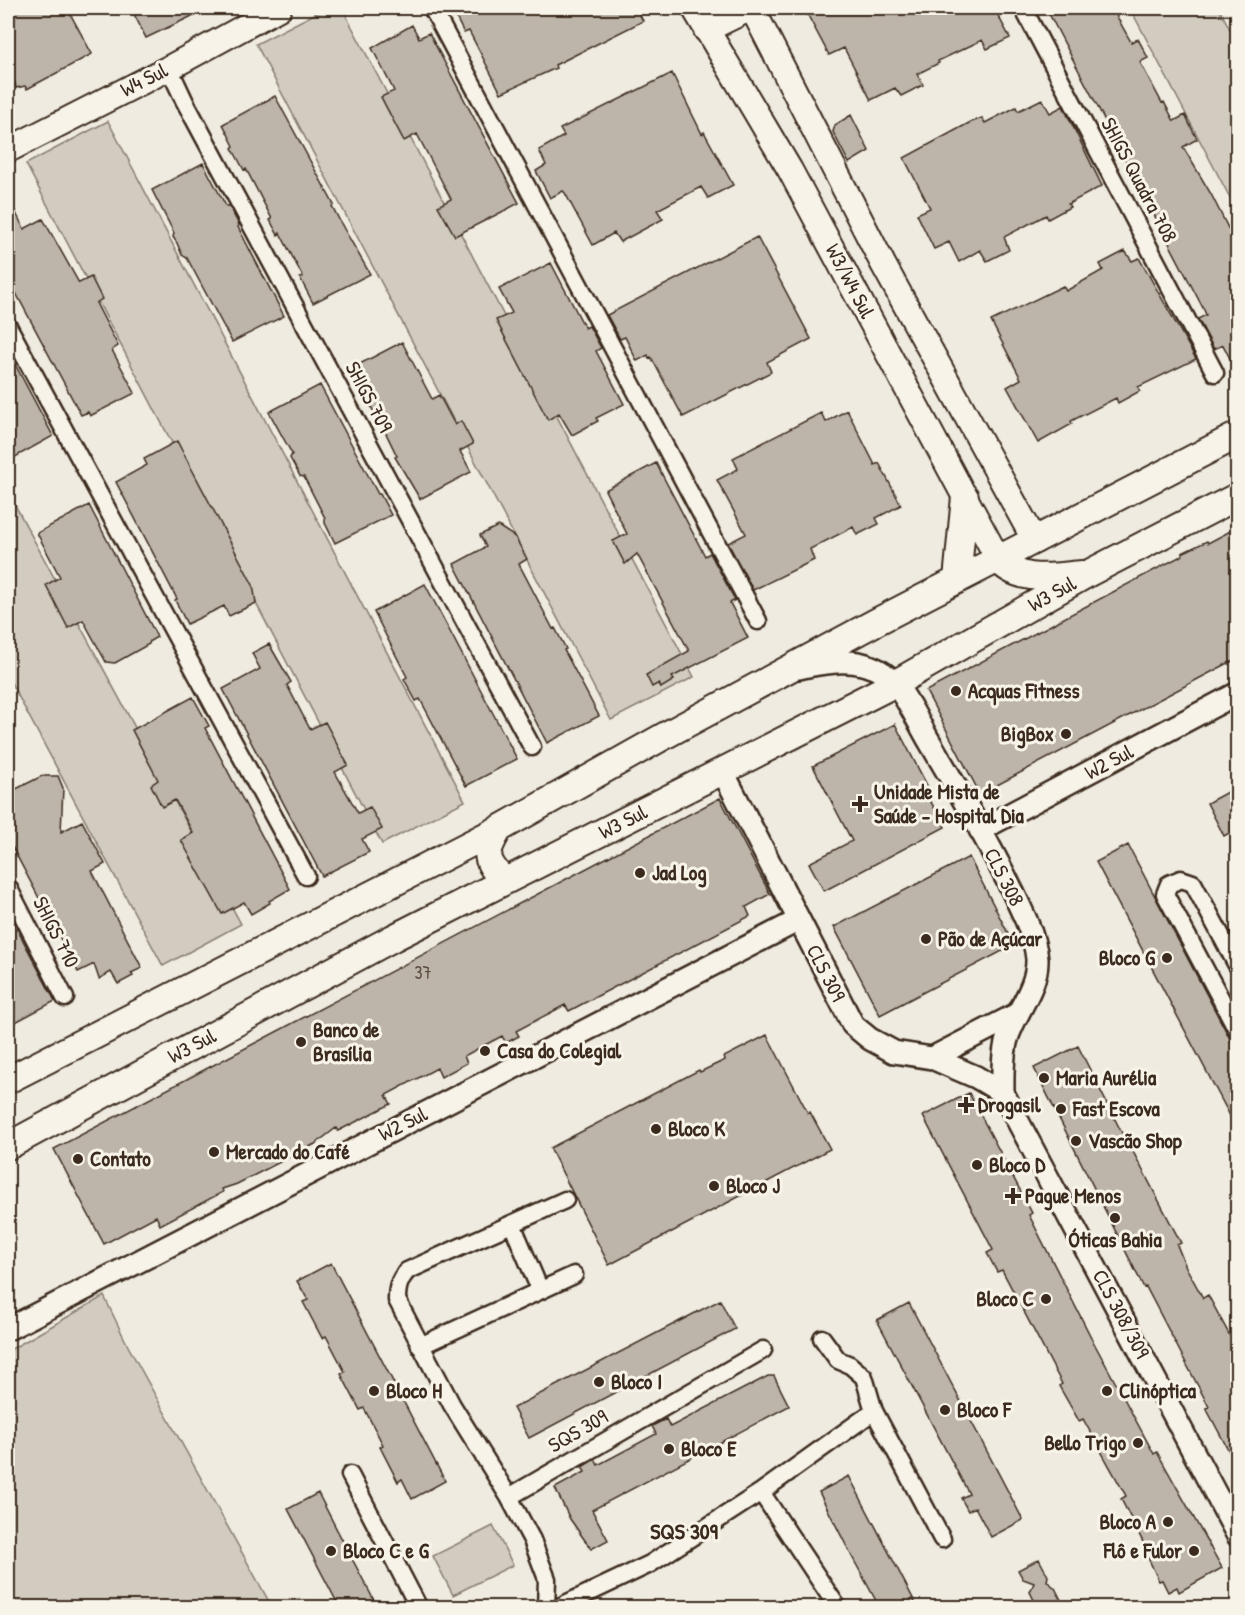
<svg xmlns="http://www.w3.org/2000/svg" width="1245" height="1615" viewBox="0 0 1245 1615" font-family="'Patrick Hand',sans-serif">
<rect width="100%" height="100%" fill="#efebe0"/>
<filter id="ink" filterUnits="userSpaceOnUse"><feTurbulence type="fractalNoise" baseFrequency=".0167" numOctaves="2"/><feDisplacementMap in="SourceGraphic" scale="12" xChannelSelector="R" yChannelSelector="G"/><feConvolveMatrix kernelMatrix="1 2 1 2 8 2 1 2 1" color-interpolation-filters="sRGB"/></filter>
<g filter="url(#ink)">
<path fill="#d1cbc0" stroke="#867a6f" stroke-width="1.5" d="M326,8h16l352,669 -83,43 -355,-676z
M1130,8h89l18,35v168z
M108,121l357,680 -83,43 -356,-680z
M8,492l233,432 -78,42 -155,-289z
M104,1296l24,50 144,261h-264v-256z
M493,1526l20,39 -60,30 -20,-39z"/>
<path fill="#bdb5aa" stroke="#3b2a1e" stroke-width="1.5" d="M8,8h59l25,46 -65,35 -2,-3 -9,2 -8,-31z
M131,8h78l-63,30z
M451,8h185l7,13 -88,44 1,3 -55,25 -32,-62 -5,2z
M804,8h190l16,30 -23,11 -5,-9 -44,21 1,2 -22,11 6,11 -22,11 -6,-8 -24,12 -27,-52 -15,7z
M1046,8h66l19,34 7,-3 10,19 -8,4 22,41 2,-1 10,19 11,-6 12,24 -14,8 28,47 27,54v126l-15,-29 -9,4 -16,-30 8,-4 -2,-5z
M412,25l7,13 10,-5 90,170 -64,33 -17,-30 13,-7 -11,-21 -23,-44 -13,7 -23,-44 13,-6 -22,-43z
M672,73l30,61 2,-2 29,53 -25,13 -7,-11 -44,23 6,9 -43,23 -6,-9 -21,12 -28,-52 -2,-2 -13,7 -14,-27 10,-6 -7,-15 25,-14 -4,-7z
M275,96l59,109 -2,1 11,21 27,47 -57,29 -13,-25 3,-1 -23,-44 -2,2 -8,-15 2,-1 -26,-50 -2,1 -12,-22 2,-2 -11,-22z
M1042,99l8,14 13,-7 39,80 -34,18 2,3 -22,12 -2,-4 -42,22 5,13 -22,11 -7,-11 -21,12 -10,-20 -15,7 -17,-35 13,-6 -26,-50 65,-35 13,-5 3,5 31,-16 2,4z
M851,115l18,36 -20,12 -16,-31 2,-7z
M203,163l23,43h3l10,19 -1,2 46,89 -52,26 -45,-84 -5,-3 -5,-12 -4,-6 1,-4 -22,-43z
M8,197l16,32 19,-10 36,64 12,-6 11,22 -6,4 22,43 -6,4 23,43 -45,23 -2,-4 -7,3 -73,-137z
M757,237l54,102 -44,23 4,10 -88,45 -32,-60 -2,1 -1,-3 -11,6 -12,-24 -5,2 -13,-24z
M1125,251l7,10 7,-3 57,101 -58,28 2,4 -22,12 -2,-5 -45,23 1,3 -34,19 -31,-56 14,-8 -30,-58 72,-35 3,5 37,-21 -3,-6z
M551,263l34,65 4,-2 12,22 -5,3 28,53 -28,14 2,3 -26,14 -13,-22 -11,7 -52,-100 16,-7 -13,-24z
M402,342l30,57 7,-4 16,30 6,-4 12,23 -13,7 11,21 -51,27 -25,-42 2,-1 -22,-45 -1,1 -24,-43z
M8,351l45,85 -45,25z
M320,385l58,109h2l11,21 -56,28 -10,-20v-5l-21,-41 -4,-1 -10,-18 2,-4 -23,-42z
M847,410l28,55 4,-2 22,42 -25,13 3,6 -22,11 -4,-8 -43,22 4,11 -61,30 -25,-47 18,-9 -29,-54 21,-11 -5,-11 88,-45 5,9z
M177,441l76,144 3,18 -27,13 -5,-10 -37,18 -12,-24 2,-1 -61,-117 31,-17 -3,-6z
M656,463l49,93 5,-3 25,47 -5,3 18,35 -76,39 2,3 -13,8 -2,-5 -7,4 -6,-12 43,-24 -52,-97 -12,10 -12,-23 14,-7 -22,-44z
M89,505l68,132 -7,4 -1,3 -34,19 -9,-1 -23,-42 -15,8 -22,-43 14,-8 -23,-44z
M498,526l17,11 12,22 -8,5 34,65 2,-1 11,21 -2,1 35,66 -52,27 -93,-179 32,-17 -6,-12z
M1238,527v131l-258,136 -54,-103 257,-136 -1,-2 25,-12 1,2z
M425,584l92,175 -51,27 -46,-87 -4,2 -12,-22 3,-2 -33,-65z
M269,644l22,38 -4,3 23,44 15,-7 23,43 -13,7 23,41 12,-6 12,22 -20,10 7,13 -47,24 -99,-187 37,-20 -8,-16z
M193,697l16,29 -4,2 85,161 -21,12 1,2 -19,11 -7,-12 -22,12 -41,-74 12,-7 -18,-33 -13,7 -11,-22 7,-5 -26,-50z
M895,724l35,67 -4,2 19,34 -121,64 -15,-28 43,-22 -39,-75z
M42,776h16l5,12 -2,44 21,-11 23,43 -13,7 50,97 -11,5 2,3 -15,8 -7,-12 -12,7 -5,-15 -16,8 -70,-133v-46z
M1238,786v42l-14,8 -17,-33z
M720,798l50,96 -24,13 4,9 -181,95 -4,-6 -49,26 3,5 -13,7 -4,-7 -38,20 3,7 -26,14 -4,-9 -51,27 5,9 -53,27 -2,-3 -21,16 -78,40 -15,5 1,3 -63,33 -4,-9 -52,28 -50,-95z
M1128,845l110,209v77l-142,-269z
M969,857l45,88 -134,70 -46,-88z
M8,912l47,89 -47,25z
M767,1035l41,78 2,-1 20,37 -221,116 -59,-117 149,-78 1,2 25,-12 -1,-3z
M1078,1046l51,101 1,-1 51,97 -4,2 9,22 17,31 5,-3 30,56v117l-32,-60 3,-1 -63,-120 -2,1 -110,-220z
M969,1093l63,120 -3,2 65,128 60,111 3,-2 65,116 -43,24 -2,-5 -9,5 -6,-12 -3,1 -17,-36 2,-1 -23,-45 5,-3 -43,-77 -4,2 -20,-35 3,-2 -60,-114 -5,2 -10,-19 6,-3 -70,-134z
M331,1263l114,218 -33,18 -10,-20 -4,3 -18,-35 3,-2 -19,-37 -4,2 -19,-36 4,-2 -19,-36 -4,2 -19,-36 5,-2 -11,-19z
M720,1300l15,29 -206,109 -16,-30z
M909,1303l114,217 -32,17 -16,-30 -7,4 -7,-13 8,-4 -92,-174z
M768,1376h6l15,30 -197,104 16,30 -17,9 -21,-30 -15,-31 30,-16 -3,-5 13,-8 3,6 58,-31 -4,-8 14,-7 4,8z
M849,1476l69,132h-38l-30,-55 -31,-61z
M318,1493l31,60 29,55h-38l-52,-99z
M1039,1559l9,17 -1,5 8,7 10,20h-27l-8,-16 4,-9 -11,-4 -5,-9z"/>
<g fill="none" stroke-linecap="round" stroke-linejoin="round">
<defs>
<path id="minor" d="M432,8l326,613
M1023,8l192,365
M169,68l16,34 347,645
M8,326l298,550
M8,887l57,111
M1238,967l-45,-84 -12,-4 -12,5 -4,10 73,137
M512,1224l28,66
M822,1338l16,22 12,5 14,12 10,34 68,128
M420,1346l154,-71
M350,1475l69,133
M761,1492l77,116
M509,1497l254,-147
M546,1608l1,-29 -15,-39 -23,-43 -57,-92 -55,-105c0,-12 2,-20 10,-29l158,-71
M557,1608l93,-44 111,-72 113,-81"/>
<path id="tertiary" d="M799,668c28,-6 58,-12 84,5 20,13 35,50 48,71 33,57 68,115 95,176 5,12 10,26 11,39 1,29 -22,53 -30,80 -5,17 -4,37 -4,54
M723,772l130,253 17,14 24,13 38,6 44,19 27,16
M980,830l258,-137
M932,1058l85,-44
M1003,1093l235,443
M8,1329l791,-409"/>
<path id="secondary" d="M694,8l96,162 208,389
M752,8l131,256 152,277
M706,30l45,-22
M8,150l161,-82 110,-60"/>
<path id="primary" d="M998,559c21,25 56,17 84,15
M957,580l8,-83
M499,829c-15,25 -15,30 5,52
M8,1080l491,-251 167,-94 210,-113 362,-187
M8,1146l385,-208 501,-254 195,-111 149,-77"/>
</defs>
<use href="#minor" stroke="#3b2a1e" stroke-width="21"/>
<use href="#tertiary" stroke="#3b2a1e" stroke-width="26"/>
<use href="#secondary" stroke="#3b2a1e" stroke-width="28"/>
<use href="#primary" stroke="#3b2a1e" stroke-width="30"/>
<use href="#minor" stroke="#f7f3e8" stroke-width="16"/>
<use href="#tertiary" stroke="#f7f3e8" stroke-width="21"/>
<use href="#secondary" stroke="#f7f3e8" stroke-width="24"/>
<use href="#primary" stroke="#f7f3e8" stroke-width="26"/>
</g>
</g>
<g fill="#3b2a1e" stroke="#f7f3e8" stroke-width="2">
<circle cx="956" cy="691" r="6"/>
<circle cx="1066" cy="734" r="6"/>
<path d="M857 795h6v6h6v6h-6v6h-6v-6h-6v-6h6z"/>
<circle cx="640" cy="873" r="6"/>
<circle cx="926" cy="939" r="6"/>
<circle cx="1167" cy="958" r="6"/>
<circle cx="301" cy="1042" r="6"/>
<circle cx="485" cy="1051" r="6"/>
<circle cx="1044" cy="1078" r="6"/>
<path d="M963 1096h6v6h6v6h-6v6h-6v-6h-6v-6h6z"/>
<circle cx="1061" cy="1109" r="6"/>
<circle cx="656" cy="1129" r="6"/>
<circle cx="1076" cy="1141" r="6"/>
<circle cx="214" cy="1152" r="6"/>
<circle cx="78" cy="1159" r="6"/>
<circle cx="977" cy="1165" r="6"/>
<circle cx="714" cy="1186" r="6"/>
<path d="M1010 1187h6v6h6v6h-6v6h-6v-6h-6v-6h6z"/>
<circle cx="1115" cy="1218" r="6"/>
<circle cx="1046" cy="1299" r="6"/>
<circle cx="599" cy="1382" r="6"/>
<circle cx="374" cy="1391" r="6"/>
<circle cx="1107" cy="1391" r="6"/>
<circle cx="945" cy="1410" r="6"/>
<circle cx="1138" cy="1443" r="6"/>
<circle cx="669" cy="1449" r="6"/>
<circle cx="1168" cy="1522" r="6"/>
<circle cx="331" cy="1551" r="6"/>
<circle cx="1194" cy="1551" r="6"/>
</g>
<g text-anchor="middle" stroke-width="6" stroke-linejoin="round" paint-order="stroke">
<g font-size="18" fill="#5c4d41">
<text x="423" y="979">37</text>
</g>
<g font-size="21" fill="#3b2a1e" stroke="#f7f3e8">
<text transform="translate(144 80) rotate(-27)" y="7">W4 Sul</text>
<text transform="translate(1139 180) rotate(62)" y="7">SHIGS Quadra 708</text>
<text transform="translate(850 281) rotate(62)" y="7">W3/W4 Sul</text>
<text transform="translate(369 397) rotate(62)" y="7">SHIGS 709</text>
<text transform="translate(1052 594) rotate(-29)" y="7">W3 Sul</text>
<text transform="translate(1109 762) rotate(-28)" y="7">W2 Sul</text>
<text transform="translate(623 822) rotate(-27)" y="7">W3 Sul</text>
<text transform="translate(1004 877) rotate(63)" y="7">CLS 308</text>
<text transform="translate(56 932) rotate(63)" y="7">SHIGS 710</text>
<text transform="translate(826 973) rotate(63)" y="7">CLS 309</text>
<text transform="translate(192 1046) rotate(-28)" y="7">W3 Sul</text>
<text transform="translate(403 1124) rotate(-27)" y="7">W2 Sul</text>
<text transform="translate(1121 1314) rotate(62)" y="7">CLS 308/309</text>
<text transform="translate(578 1431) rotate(-30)" y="7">SQS 309</text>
</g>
<g font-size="21" font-weight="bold" fill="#3b2a1e" stroke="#f7f3e8" text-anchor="start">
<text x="968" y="698">Acquas Fitness</text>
<text x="1054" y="741" text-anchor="end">BigBox</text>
<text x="874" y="799">Unidade Mista de<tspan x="874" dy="24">Saúde - Hospital Dia</tspan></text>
<text x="652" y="880">Jad Log</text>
<text x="938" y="946">Pão de Açúcar</text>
<text x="1155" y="965" text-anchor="end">Bloco G</text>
<text x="313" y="1037">Banco de<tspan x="313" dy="24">Brasília</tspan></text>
<text x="497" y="1058">Casa do Colegial</text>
<text x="1056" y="1085">Maria Aurélia</text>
<text x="978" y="1112">Drogasil</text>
<text x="1073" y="1116">Fast Escova</text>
<text x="668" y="1136">Bloco K</text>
<text x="1088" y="1148">Vascão Shop</text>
<text x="226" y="1159">Mercado do Café</text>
<text x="90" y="1166">Contato</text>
<text x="989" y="1172">Bloco D</text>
<text x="726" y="1193">Bloco J</text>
<text x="1025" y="1203">Pague Menos</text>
<text x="1115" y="1247" text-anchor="middle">Óticas Bahia</text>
<text x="1034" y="1306" text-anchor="end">Bloco C</text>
<text x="611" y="1389">Bloco I</text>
<text x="386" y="1398">Bloco H</text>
<text x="1119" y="1398">Clinóptica</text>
<text x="957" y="1417">Bloco F</text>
<text x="1126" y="1450" text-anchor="end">Bello Trigo</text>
<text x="681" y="1456">Bloco E</text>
<text x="1156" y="1529" text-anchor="end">Bloco A</text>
<text x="343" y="1558">Bloco C e G</text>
<text x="1182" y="1558" text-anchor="end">Flô e Fulor</text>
</g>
<g font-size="22" font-weight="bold" fill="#3b2a1e" stroke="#f7f3e8">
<text x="684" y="1539">SQS 309</text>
</g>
</g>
<rect width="1245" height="1615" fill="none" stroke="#f7f3e8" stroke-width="30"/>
<rect x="15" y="15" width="1215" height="1585" fill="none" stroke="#3b2a1e" stroke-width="2" filter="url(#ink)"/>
</svg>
